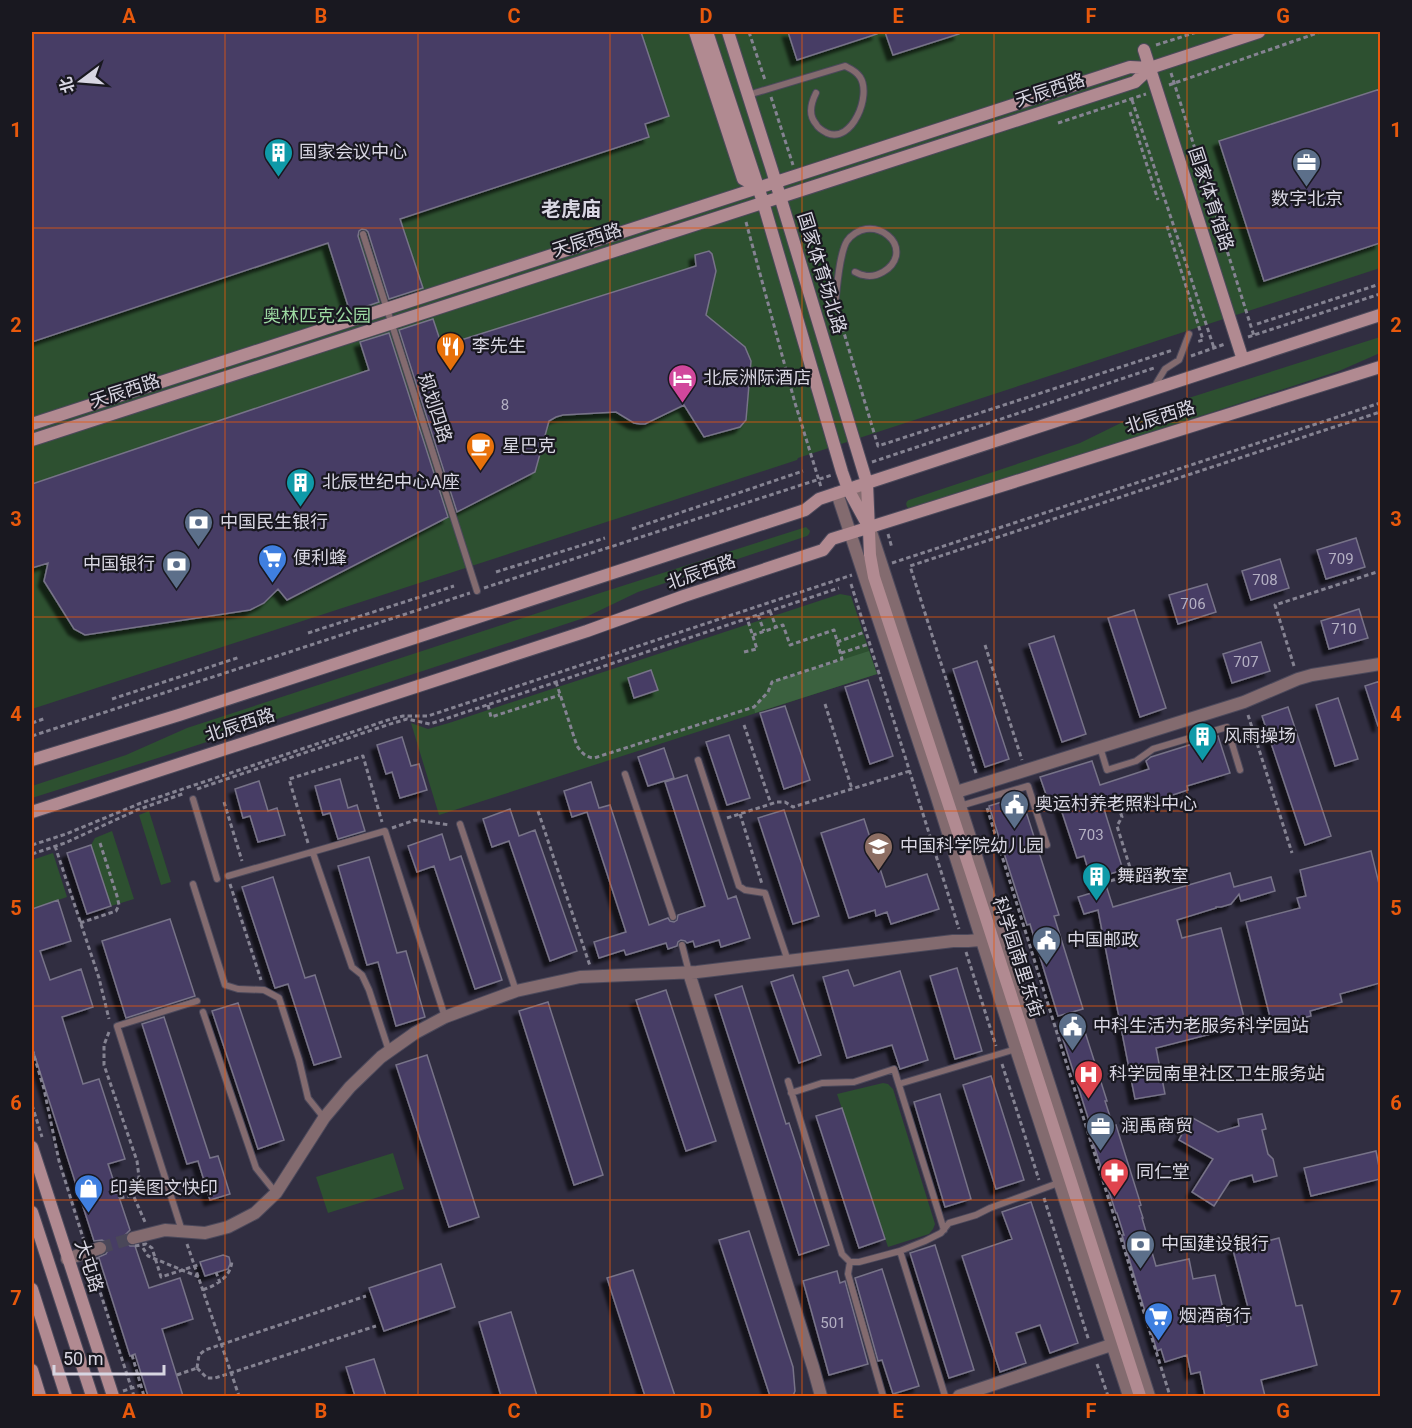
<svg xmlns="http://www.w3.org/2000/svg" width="1412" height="1428" viewBox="0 0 1412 1428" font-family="Roboto,'Noto Sans SC',sans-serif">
<defs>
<filter id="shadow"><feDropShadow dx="-5.5" dy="5.5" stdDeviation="1.5" flood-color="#0009"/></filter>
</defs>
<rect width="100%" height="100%" fill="#312e41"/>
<path fill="#2d5030" d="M32,32h1348v236l-582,190 -1,2 -765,249z
M1380,337v16l-41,18 -427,139 -4,-2c-2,-2 -3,-6 1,-8l171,-57 53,-26 43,-15z
M806,527l4,4 -1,3 -2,2 -169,56 -54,26 -423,139 -129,41v-12l94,-31 61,-27 357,-117z
M840,594l11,2 26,78 -438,141 -28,-92 17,6 21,-6z
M149,811l22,71 -10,3 -22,-70z
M112,831l22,68 -23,7 -20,-61 4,-7z
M53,853l14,44 -35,12v-49z
M883,1083l5,1 5,5 42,135 -2,5 -4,5 -41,13 -51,-153z
M393,1153l11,36 -76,24 -12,-36z"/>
<path fill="#3b613f" d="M869,651l8,23 -122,39 -1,-6 14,-15 4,-10z"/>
<path fill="#473c65" stroke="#777388" stroke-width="1.5" filter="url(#shadow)" d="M32,32h609l28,84 -24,8 4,13 -249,82 23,69 -34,11 -21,-67 -2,-2 -4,-1 -3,2 -1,5 21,66 -29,10 -22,-69 -296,99z
M788,32h89v2l-80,26z
M885,32h74v2l-66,21z
M1380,89v154l-116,38 -45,-140z
M709,251l3,3 4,17 -10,44 39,32 6,14 -5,59 -6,7 -36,10 -20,-32 -39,19h-5l-6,-1 -18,-11 -53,3 -7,2 -7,4 -14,51 -78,40 -58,-182 34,-11 9,27 254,-80 -1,-11z
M389,333l59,184 -161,83 -9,-11 -14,14 -14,7 -165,25 -11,-6 -30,-48 4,-18 -16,5v-84l337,-114 -9,-28z
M1356,538l9,29 -39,12 -9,-29z
M1280,559l9,29 -38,12 -9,-29z
M1207,584l9,28 -38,12 -9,-29z
M1359,609l9,29 -39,11 -8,-28z
M1134,610l32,98 -26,9 -32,-99z
M1054,636l32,98 -24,8 -33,-98z
M1261,642l9,29 -38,12 -9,-29z
M977,661l32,98 -24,8 -32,-98z
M651,670l7,20 -24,8 -6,-20z
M868,680l25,76 -23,8 -25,-77z
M1380,681v45h-2l-13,-40z
M1338,698l20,61 -23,7 -19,-61z
M785,706l25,74 -26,9 -24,-76z
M1288,707l43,129 -26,9 -43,-129z
M729,735l21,63 -23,7 -21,-63z
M1218,736l12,37 -43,13 1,4 -55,18 -2,-8 -27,9 19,61 -20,6 10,31 117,-34 4,14 37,-10 4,14 -34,10 -2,-7 -8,10 -10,3h-5v1l-39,12 5,18 39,-10 25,97 -90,23 9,46 -30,5 -37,-189 -14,4 -6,-17 17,-5 -11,-36 -7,2 -20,-61 -9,3 -8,-23 52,-16 8,24 49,-16 -3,-8 5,-4z
M402,737l9,29 8,-2 8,26 -27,8 -8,-26 -6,2 -9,-29z
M664,748l10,30 -26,8 -10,-29z
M687,775l41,124 8,-3 14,42 -29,9 -2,-7 -24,7 -2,-6 -6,2 -2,-2 -4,-1 -3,2 -1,4 -9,3 -2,-6 -40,12 -2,-5 -25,8 -5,-16 32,-10 -39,-120 -15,5 -8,-26 27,-9 8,26 11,-3 39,120 19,-7 2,3 4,1 3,-2 1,-5 27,-9 -40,-124z
M340,779l8,29 9,-3 8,26 -27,8 -8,-26 -7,2 -8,-29z
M259,781l9,30 9,-3 8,27 -27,7 -8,-26 -7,2 -8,-29z
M1021,796l38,119 -5,1 29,93 -25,7 -28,-92 -3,1 -38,-119z
M510,809l9,27 16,-6 42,121 -27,10 -41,-120 -17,6 -9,-28z
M784,810l35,106 -26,8 -35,-106z
M864,819l22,68 41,-13 12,35 -48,15 -4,-12 -11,4 -1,-6 -26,8 -28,-85z
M442,834l8,26 11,-4 41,124 -27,9 -41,-123 -17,6 -9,-26z
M91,845l20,61 -24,8 -20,-61z
M1371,851l9,37v95l-40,11 2,8 -32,9 1,5 -39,9 -26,-103 54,-14 -3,-10 9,-2 -6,-26z
M369,857l28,96 9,-2 19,66 -29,9 -18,-64 -11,3 -29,-99z
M273,877l32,101 10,-3 26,82 -27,8 -26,-81 -13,4 -33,-101z
M58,900l13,41 -31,10 10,29 31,-11 12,38 -31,10 21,67 16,-5 26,80 -17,5 22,66 -5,5v6l5,5h5l14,42 31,-10 13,41 -31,10 21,67h-35l-13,-42 -5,2 -31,-98 -7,2 14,-6 2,-4v-4l-2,-4 -4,-2 -8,1 -62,-194v-138z
M170,919l25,77 -69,22 -24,-77z
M957,968l25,83 -27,8 -25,-83z
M848,970l6,16 46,-15 28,89 -28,9 -8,-24 -45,13 -24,-81z
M793,975l28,80 -22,8 -28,-81z
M742,986l44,138 3,-1 40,122 -30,10 -84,-260z
M666,990l50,151 -30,10 -50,-151z
M548,1002l55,173 -29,10 -55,-174z
M238,1003l46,137 -26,9 -46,-138z
M164,1017l46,141 8,-2 12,38 -20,6 -12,-39 -11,3 -45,-140z
M1085,1032l22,69h-2l8,25 3,-1 25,80 -2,1 4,12h-1l14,48 33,-7 4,20 22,-4 12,51 24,-7 -18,-69 46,-12 17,68 6,-1 15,60 -56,15 4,16h-60l-5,-24 -9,2 -4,-19 -22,7 -4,-13 -4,2 -35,-116h2l-7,-22h-1l-24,-74 1,-1 -1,-4 -2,-10 -27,-85z
M427,1055l52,162 -30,10 -53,-162z
M991,1076l33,104 -28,9 -33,-104z
M940,1094l31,105 -26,8 -31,-105z
M842,1108l43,131 -26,9 -43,-132z
M1262,1114l4,15 -4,1 6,24 5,5 4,17 -23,6 -2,-7 -22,6 -16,25 -22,-14 21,-33 -34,-19 12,-23 27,15 21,-6 -1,-7z
M1376,1151l4,21v7l-69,17 -7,-28z
M1031,1202l47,141 -28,10 -10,-28 -24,8 10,30 -26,9 -38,-116 50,-17 -10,-27z
M749,1231l44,136 2,24 -2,5h-23l-51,-156z
M935,1245l39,125 -25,8 -39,-125z
M223,1255l6,2 1,4v3l-2,5 -23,7 -5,-14z
M441,1264l14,43 -71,24 -15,-43z
M882,1269l37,117 -26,8 -11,-34 -4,1 -23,-83z
M633,1270l42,126h-30l-38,-118z
M837,1271l3,12 5,-2 23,83 -39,11 -26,-94z
M511,1312l26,84h-36l-22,-74z
M374,1359l12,37h-31l-9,-29z"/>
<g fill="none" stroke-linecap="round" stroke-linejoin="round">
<path stroke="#4a4759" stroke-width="12" stroke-dasharray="12 6" stroke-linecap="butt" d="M100,1248l33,-10"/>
<defs>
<path id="lane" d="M748,95l97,-29c6,3 11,5 15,11 12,18 -8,67 -33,56 -4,-2 -9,-5 -11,-9 -8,-9 -5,-21 0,-31
M363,234l114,357
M835,305c2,-16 4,-51 12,-64 4,-6 12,-11 19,-12 15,-2 33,10 30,27 -3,13 -20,23 -33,19 -3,0 -5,-2 -8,-3
M1154,387l11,-18 14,-9 10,-26
M1100,747l7,23 29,-9 17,-12 74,-22 13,43
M698,760l41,126 6,4 20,3 23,68
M625,774l48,143
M193,799l24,80
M960,806l68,-20 19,59
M460,824l56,167
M313,853l39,114 10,8 7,15 20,61
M228,876l157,-45 60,186
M193,884l32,101 13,4 26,1 15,8 20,62 9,38 16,20
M682,945l7,27
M203,1012l53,156 20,25
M788,1081l54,173 8,8h9l41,-11 25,-10 16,-8 8,-10 27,-8 14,-7 71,-26
M899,1084l117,-35
M791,1093l31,-10 32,-1 40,-13 50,161
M182,1231l-65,-205 80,-25
M900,1251l45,145
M850,1262l-2,12 35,122"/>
<path id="street" d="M858,486l8,30
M837,493l97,295 82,261 113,347
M871,532l82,252 196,612
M950,794l294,-92 54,-23 14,-4 68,-11
M689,973l124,394 8,29
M133,1238l32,-8 40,3 23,-6 27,-14 21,-20 48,-75 26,-31 31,-30 34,-24 30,-16 71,-26 64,-14 117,-5 256,-31h15l34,-3
M67,1259l33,-11
M959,1396l161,-54"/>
<path id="secondary" d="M695,32l48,147 15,8
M707,32l56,170 79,270 6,17 19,35
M728,32l44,138 95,313 3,72 4,22 111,338 155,481
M1144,50l99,310
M32,424l1098,-357 20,1 109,-36
M32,440l1103,-358 15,-14
M32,760l147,-45 626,-205 14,-11 48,-16 513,-168
M32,812l555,-181 97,-35 139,-46 9,-11 548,-172
M32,1147l81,249
M32,1212l60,184
M32,1289l34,107
M32,1370l8,26"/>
</defs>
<use href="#lane" stroke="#4c495b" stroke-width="8"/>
<use href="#street" stroke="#4c495b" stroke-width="14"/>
<use href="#secondary" stroke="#4c495b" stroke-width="14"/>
<path stroke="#858392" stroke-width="3" stroke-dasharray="4.5 3" stroke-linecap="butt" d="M749,32l16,48
M1156,45l41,-13
M1171,73l83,263
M1169,85l151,-53
M771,97l22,68
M1132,100l82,248
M1130,112l28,88
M1058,123l88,-29
M746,222l49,181 26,84
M1167,226l36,114 -7,2
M814,231l13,44
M838,313l40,133 295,-96
M1257,324l123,-40
M1248,337l132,-43
M1191,356l34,-12
M872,462l282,-94
M632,529l171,-58
M888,534l4,14
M892,563l488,-160
M496,572l109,-34
M851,584l108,345
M484,588l348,-113
M770,611l6,16
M758,615l6,16
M308,633l146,-47
M837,642l28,-10
M985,645l37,115
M744,652l13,-3 -10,-31
M841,653l28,-9
M1294,666l-19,-61 105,-34
M556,682l21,64c5,7 8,11 17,12l160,-51 14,-15 4,-10 70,-23 -8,-29 -44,15 -7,-20 -30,10
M112,699l128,-42
M825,704l27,85
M488,705l3,12 69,-22
M1248,715l44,138
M32,723l14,-5
M744,725l27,79
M32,736l438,-143
M976,773l-66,-207 470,-154
M197,789l190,-64 20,-6 23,5 409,-136
M224,802l18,59
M987,808l183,588
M538,811l52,155
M740,814l22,70
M727,818l50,-16h8l8,5 117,-36
M392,828l23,-8 35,5
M308,843l-19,-64 74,-23 19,66
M32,845l34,-11 75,-31 250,-84 12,-3h25l424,-141
M55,846l44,132 10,41
M32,854l33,-11 72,-33 48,-17
M230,884l31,96
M1096,892l-1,-6 37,-12 -15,-48 5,-9 -4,-12
M80,923l36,-12 3,-6 -2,-9 -17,-53
M966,952l30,94
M109,1032l-5,13v20l33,96 2,16 -4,12 -1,8 11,25
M32,1049l12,40 15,72 25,80
M1002,1064l37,116
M32,1105l10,32
M120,1198l14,-3
M1044,1198l45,143
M187,1244l52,152
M143,1248l5,8 51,21
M91,1264l43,132
M216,1272l4,11
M203,1290c15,-6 28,-13 29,-30
M132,1355l12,41
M1097,1364l11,32
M197,1368l10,10h8l161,-52
M197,1368l2,-13 6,-5 161,-54
M177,1375l20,-7
M123,1391l21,-7"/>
<use href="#lane" stroke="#836b6f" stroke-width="6"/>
<use href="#street" stroke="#836b6f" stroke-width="12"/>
<use href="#secondary" stroke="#b18a91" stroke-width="12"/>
<path stroke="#858392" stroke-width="3" stroke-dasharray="4.5 3" stroke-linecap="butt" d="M135,1246l11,-2 6,4 9,29 40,-13"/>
</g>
<path fill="none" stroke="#e8590c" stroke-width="1.5" stroke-opacity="0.55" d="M225,32v1364M418,32v1364M610,32v1364M802,32v1364M994,32v1364M1187,32v1364M32,228h1348M32,422h1348M32,617h1348M32,811h1348M32,1006h1348M32,1200h1348"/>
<defs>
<symbol id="building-pin" viewBox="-11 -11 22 30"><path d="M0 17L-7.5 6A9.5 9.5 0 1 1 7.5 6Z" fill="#0f9aa8" stroke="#191820"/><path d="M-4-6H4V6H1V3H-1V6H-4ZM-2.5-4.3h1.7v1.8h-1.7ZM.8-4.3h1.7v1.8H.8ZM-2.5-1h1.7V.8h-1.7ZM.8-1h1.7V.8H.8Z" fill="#fff"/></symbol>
<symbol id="office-pin" viewBox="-11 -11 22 30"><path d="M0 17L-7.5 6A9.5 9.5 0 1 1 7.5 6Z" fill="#5c6f8a" stroke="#191820"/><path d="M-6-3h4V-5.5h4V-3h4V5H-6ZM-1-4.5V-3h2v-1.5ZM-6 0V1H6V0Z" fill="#fff"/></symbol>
<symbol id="restaurant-pin" viewBox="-11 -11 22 30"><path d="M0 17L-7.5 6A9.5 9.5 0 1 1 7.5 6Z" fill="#e8710a" stroke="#191820"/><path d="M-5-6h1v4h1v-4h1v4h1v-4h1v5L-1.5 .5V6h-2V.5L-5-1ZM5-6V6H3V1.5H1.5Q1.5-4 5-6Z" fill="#fff"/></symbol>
<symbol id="hotel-pin" viewBox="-11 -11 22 30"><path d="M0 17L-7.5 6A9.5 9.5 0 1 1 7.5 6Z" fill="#d1479c" stroke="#191820"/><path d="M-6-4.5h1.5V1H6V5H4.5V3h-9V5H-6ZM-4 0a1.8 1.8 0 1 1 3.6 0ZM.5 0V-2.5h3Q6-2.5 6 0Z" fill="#fff"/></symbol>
<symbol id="cafe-pin" viewBox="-11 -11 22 30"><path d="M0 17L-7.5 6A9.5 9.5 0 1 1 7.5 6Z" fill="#e8710a" stroke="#191820"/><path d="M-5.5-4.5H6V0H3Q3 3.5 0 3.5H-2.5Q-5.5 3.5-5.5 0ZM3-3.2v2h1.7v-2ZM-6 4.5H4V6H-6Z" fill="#fff"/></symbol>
<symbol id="bank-pin" viewBox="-11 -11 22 30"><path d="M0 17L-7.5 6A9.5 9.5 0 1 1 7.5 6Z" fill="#5c6f8a" stroke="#191820"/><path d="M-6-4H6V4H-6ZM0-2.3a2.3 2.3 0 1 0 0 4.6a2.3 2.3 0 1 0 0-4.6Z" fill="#fff"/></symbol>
<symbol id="supermarket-pin" viewBox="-11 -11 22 30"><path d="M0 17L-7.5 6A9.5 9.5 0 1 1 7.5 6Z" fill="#3f7fe0" stroke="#191820"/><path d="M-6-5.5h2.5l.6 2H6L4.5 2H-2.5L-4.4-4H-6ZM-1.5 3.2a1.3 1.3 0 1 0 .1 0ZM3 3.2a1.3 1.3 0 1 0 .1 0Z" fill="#fff"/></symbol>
<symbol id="civic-pin" viewBox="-11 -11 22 30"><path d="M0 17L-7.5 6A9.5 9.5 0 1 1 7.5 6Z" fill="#5c6f8a" stroke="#191820"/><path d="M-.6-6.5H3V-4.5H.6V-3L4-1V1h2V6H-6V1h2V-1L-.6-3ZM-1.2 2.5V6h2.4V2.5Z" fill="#fff"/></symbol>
<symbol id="school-pin" viewBox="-11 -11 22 30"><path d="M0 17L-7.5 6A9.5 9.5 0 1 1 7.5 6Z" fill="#8d6e63" stroke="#191820"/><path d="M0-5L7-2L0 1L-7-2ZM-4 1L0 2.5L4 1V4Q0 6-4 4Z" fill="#fff"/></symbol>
<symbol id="hospital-pin" viewBox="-11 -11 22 30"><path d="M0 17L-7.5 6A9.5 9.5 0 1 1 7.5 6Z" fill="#e0444e" stroke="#191820"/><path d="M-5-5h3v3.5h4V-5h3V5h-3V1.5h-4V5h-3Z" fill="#fff"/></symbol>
<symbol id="pharmacy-pin" viewBox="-11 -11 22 30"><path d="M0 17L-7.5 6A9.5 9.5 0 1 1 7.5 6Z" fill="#e0444e" stroke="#191820"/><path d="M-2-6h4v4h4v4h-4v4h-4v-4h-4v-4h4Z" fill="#fff"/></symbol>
<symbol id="shop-pin" viewBox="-11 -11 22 30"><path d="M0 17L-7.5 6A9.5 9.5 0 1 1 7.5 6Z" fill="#3f7fe0" stroke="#191820"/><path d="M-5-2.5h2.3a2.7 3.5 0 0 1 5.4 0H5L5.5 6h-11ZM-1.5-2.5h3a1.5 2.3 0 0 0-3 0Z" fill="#fff"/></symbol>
</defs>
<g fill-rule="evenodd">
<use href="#building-pin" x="262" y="136" width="33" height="45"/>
<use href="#office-pin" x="1290" y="146" width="33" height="45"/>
<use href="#restaurant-pin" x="434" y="330" width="33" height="45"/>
<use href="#hotel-pin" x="666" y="362" width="33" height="45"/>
<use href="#cafe-pin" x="464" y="430" width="33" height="45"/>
<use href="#building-pin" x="284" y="466" width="33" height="45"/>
<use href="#bank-pin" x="182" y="506" width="33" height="45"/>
<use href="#supermarket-pin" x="256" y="542" width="33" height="45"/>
<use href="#bank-pin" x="160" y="548" width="33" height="45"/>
<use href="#building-pin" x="1186" y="720" width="33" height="45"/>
<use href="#civic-pin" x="998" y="788" width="33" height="45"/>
<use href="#school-pin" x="862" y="830" width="33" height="45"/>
<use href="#building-pin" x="1080" y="860" width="33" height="45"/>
<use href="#civic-pin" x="1030" y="924" width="33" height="45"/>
<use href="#civic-pin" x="1056" y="1010" width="33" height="45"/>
<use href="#hospital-pin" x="1072" y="1058" width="33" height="45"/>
<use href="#office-pin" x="1084" y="1110" width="33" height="45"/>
<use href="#pharmacy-pin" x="1098" y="1156" width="33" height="45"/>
<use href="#shop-pin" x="72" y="1172" width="33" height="45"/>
<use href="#bank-pin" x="1124" y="1228" width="33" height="45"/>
<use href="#supermarket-pin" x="1142" y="1300" width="33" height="45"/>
</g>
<g text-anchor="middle" stroke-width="4.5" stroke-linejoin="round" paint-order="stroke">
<g font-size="15" fill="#b4b0c3">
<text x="505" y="410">8</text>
<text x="1341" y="564">709</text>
<text x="1265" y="585">708</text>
<text x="1193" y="609">706</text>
<text x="1344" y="634">710</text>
<text x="1246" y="667">707</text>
<text x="1091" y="840">703</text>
<text x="833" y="1328">501</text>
</g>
<g font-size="18" fill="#d8d6e2" stroke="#191820">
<text transform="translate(1050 90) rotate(-18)" y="6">天辰西路</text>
<text transform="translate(1211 199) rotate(72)" y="6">国家体育馆路</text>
<text transform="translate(587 240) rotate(-18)" y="6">天辰西路</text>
<text transform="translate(822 273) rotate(73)" y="6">国家体育场北路</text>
<text transform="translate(125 391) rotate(-18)" y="6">天辰西路</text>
<text transform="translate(435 408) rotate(72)" y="6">规划四路</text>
<text transform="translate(1160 417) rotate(-17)" y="6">北辰西路</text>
<text transform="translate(701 572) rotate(-19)" y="6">北辰西路</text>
<text transform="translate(240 725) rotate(-18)" y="6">北辰西路</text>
<text transform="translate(1018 957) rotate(72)" y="6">科学园南里东街</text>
<text transform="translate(89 1266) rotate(72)" y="6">大屯路</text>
</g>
<g font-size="18" fill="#d8d6e2" stroke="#191820" text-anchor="start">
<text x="299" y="158">国家会议中心</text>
<text x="1307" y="205" text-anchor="middle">数字北京</text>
<text x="472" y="352">李先生</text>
<text x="703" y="384">北辰洲际酒店</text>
<text x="502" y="452">星巴克</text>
<text x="322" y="488">北辰世纪中心A座</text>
<text x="220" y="528">中国民生银行</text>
<text x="293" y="564">便利蜂</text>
<text x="155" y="570" text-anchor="end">中国银行</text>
<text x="1224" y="742">风雨操场</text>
<text x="1035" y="810">奥运村养老照料中心</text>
<text x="900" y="852">中国科学院幼儿园</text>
<text x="1117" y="882">舞蹈教室</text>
<text x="1067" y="946">中国邮政</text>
<text x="1093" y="1032">中科生活为老服务科学园站</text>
<text x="1109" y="1080">科学园南里社区卫生服务站</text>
<text x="1121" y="1132">润禹商贸</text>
<text x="1136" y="1178">同仁堂</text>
<text x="110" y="1194">印美图文快印</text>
<text x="1161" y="1250">中国建设银行</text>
<text x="1179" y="1322">烟酒商行</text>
</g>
<g font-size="18" fill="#9cd9a1" stroke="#191820">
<text x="317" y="322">奥林匹克公园</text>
</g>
<g font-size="20" font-weight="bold" fill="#d8d6e2" stroke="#191820">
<text x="571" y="216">老虎庙</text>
</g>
</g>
<rect width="1412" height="1428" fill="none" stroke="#191820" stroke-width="66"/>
<g transform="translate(81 81) rotate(254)" stroke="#191820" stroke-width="4.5" paint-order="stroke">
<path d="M0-4.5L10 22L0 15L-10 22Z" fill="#d8d6e2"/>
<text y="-9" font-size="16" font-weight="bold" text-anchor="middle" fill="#d8d6e2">北</text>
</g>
<path d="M54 1365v9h110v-9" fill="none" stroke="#d8d6e2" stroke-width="3"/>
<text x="63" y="1365" font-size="18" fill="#d8d6e2" stroke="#191820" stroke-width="4.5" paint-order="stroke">50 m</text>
<rect x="33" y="33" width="1346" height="1362" fill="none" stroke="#e8590c" stroke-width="2"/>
<g font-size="20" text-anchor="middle" font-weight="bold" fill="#e8590c">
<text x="129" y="23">A</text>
<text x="321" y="23">B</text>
<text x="514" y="23">C</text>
<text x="706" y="23">D</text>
<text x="898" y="23">E</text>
<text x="1091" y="23">F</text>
<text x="1283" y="23">G</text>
<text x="16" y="137">1</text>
<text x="1396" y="137">1</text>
<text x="16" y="332">2</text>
<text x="1396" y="332">2</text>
<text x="16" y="526">3</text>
<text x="1396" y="526">3</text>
<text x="16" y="721">4</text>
<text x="1396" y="721">4</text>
<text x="16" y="915">5</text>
<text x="1396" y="915">5</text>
<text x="16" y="1110">6</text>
<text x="1396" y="1110">6</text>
<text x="16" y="1305">7</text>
<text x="1396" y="1305">7</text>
<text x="129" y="1418">A</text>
<text x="321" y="1418">B</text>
<text x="514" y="1418">C</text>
<text x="706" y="1418">D</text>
<text x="898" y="1418">E</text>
<text x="1091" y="1418">F</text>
<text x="1283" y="1418">G</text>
</g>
</svg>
